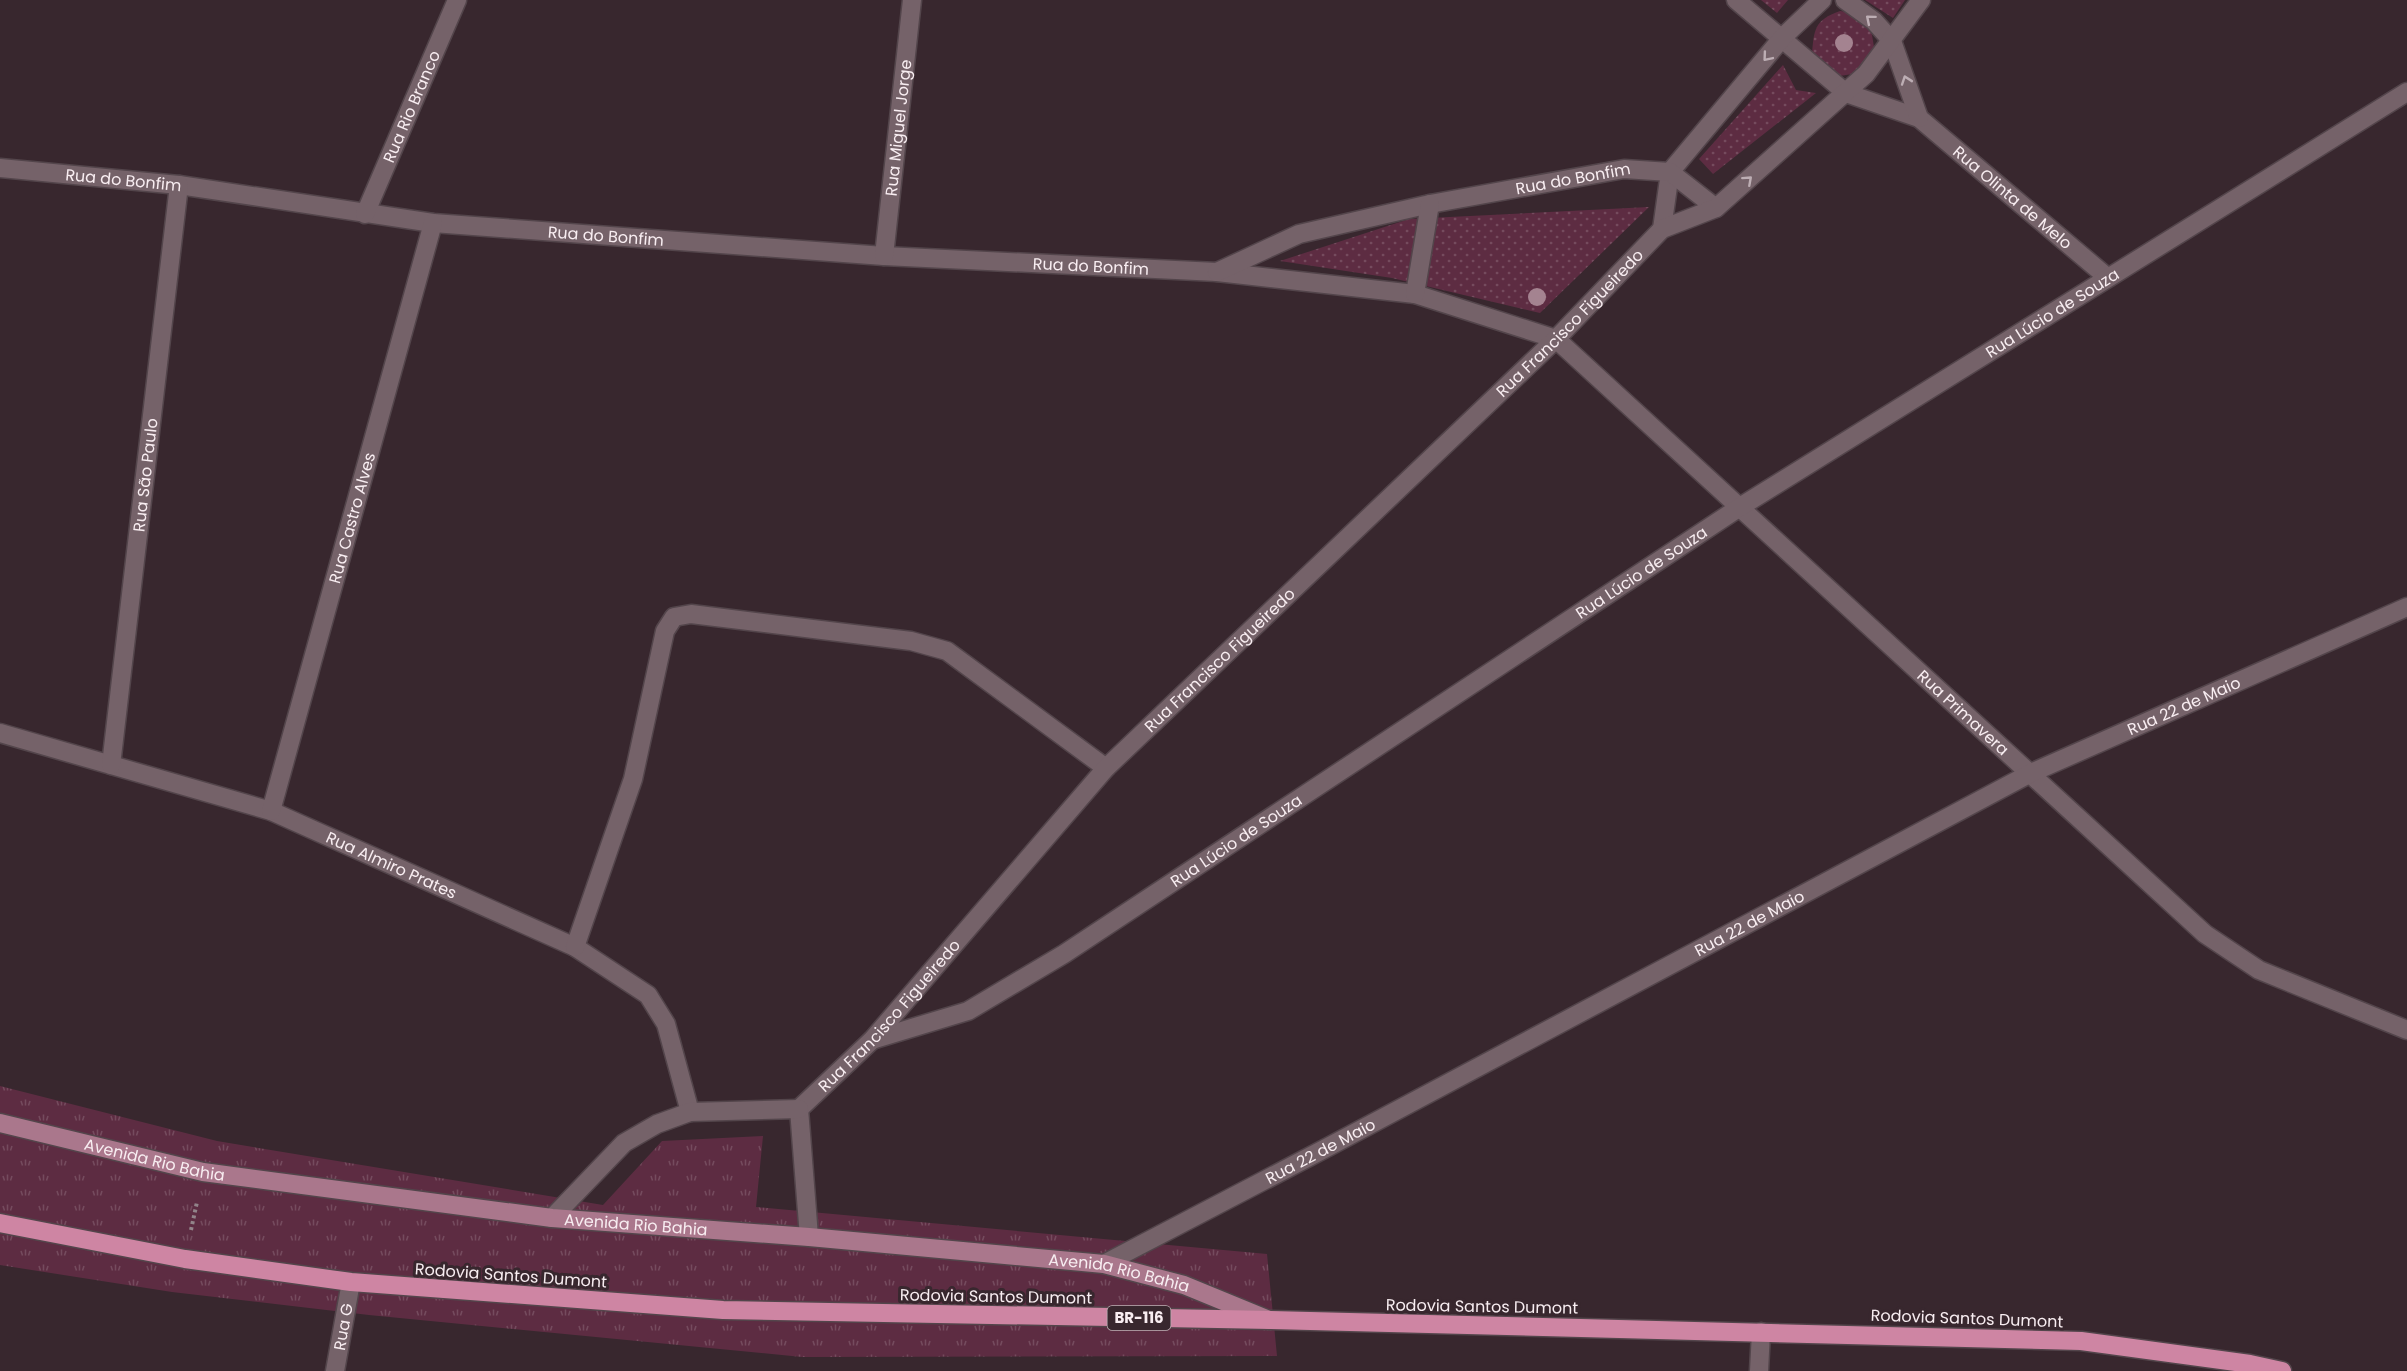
<svg xmlns="http://www.w3.org/2000/svg" width="2407" height="1371" viewBox="0 0 2407 1371" font-family="Poppins,sans-serif">
<defs>
<pattern id="grass-tufts" width="24" height="20" patternUnits="userSpaceOnUse" patternTransform="scale(1.5)"><rect width="24" height="20" fill="#5d2c42"/><path d="M3 7l-1-3M5 7V3M7 7l1-3M15 17l-1-3M17 17v-4M19 17l1-3" fill="none" stroke="#754b5e"/></pattern>
<pattern id="park-dots" width="8" height="8" patternUnits="userSpaceOnUse" patternTransform="scale(1.5)"><rect width="8" height="8" fill="#5d2c42"/><path d="M2 2h.1M6 6h.1" fill="none" stroke="#754b5e" stroke-width="1.8" stroke-linecap="round"/></pattern>
</defs>
<rect width="100%" height="100%" fill="#38272e"/>
<path fill="url(#grass-tufts)" d="M0,1086l217,55 386,64 59,-64 101,-5 -7,71 511,47 10,102 -475,1 -433,-42 -197,-23 -172,-27z"/>
<path fill="url(#park-dots)" d="M1761,0h27l-11,13z
M1865,0h40l-12,18z
M1840,11l14,2 14,10 4,12 2,12 -5,14 -10,12 -26,4 -21,-22c2,-25 2,-35 28,-44z
M1783,65l13,25 20,3 -103,81 -14,-15z
M1649,207l-109,106 -148,-35 -112,-17 129,-42z"/>
<g fill="none" stroke-linecap="round" stroke-linejoin="round">
<defs>
<g id="minor">
<path id="s1" d="M1736,0l110,93 73,25 188,159"/>
<path d="M1845,0l29,21 18,20 27,77"/>
<path id="s2" d="M0,168l179,17 254,38 451,33 333,16 198,22 141,45 649,595 54,36 148,60"/>
<path id="s3" d="M365,214l92,-214"/>
<path d="M1662,229l8,-57 113,-135 39,-37"/>
<path id="s4" d="M884,256l28,-256"/>
<path id="s5" d="M1217,272l82,-38 131,-30 194,-35 46,3 46,36"/>
<path d="M1415,294l15,-90"/>
<path id="s6" d="M0,733l271,78 304,136 73,48 18,29 24,88"/>
<path id="s7" d="M111,765l68,-580"/>
<path id="s8" d="M271,811l162,-588"/>
<path d="M575,947l58,-168 32,-148 9,-14 17,-3 220,27 36,10 159,117"/>
<path id="s9" d="M872,1040l96,-29 96,-57 676,-447 667,-415"/>
<path id="s10" d="M799,1109l73,-69 234,-272 450,-429 106,-110 54,-21 150,-134 55,-74"/>
<path d="M799,1109l10,128"/>
<path d="M552,1218l72,-75 33,-19 33,-12 109,-3"/>
<path id="s11" d="M1104,1264l224,-117 703,-374 376,-166"/>
<path id="s12" d="M335,1371l16,-89"/>
<path d="M1759,1371l2,-39"/>
</g>
<g id="major">
<path id="s13" d="M0,1123l203,49 349,46 257,19 295,27 80,21 85,35"/>
</g>
<path id="highway" d="M0,1223l185,36 166,23 372,28 548,10 810,21 169,23 32,7"/>
</defs>
<use href="#minor" stroke="#53454b" stroke-width="21"/>
<use href="#major" stroke="#53454b" stroke-width="21"/>
<use href="#highway" stroke="#53454b" stroke-width="21"/>
<path stroke="#92848a" stroke-width="4" stroke-dasharray="3 3" stroke-linecap="butt" d="M191,1230l6,-28"/>
<use href="#minor" stroke="#756269" stroke-width="18"/>
<use href="#major" stroke="#aa778c" stroke-width="18"/>
<use href="#highway" stroke="#ce85a3" stroke-width="18"/>
</g>
<g fill="#a48390">
<circle cx="1844" cy="43" r="9"/>
<circle cx="1537" cy="297" r="9"/>
</g>
<defs><path id="oneway-chevron" d="M-2-3.5L2.5 0L-2 3.5" fill="none" stroke-width="1.6" stroke-linecap="round" stroke-linejoin="round" transform="scale(1.5)"/></defs>
<g stroke="#bdaeb4">
<use href="#oneway-chevron" transform="translate(1870 19) rotate(-140)"/>
<use href="#oneway-chevron" transform="translate(1767 57) rotate(130)"/>
<use href="#oneway-chevron" transform="translate(1906 80) rotate(-109)"/>
<use href="#oneway-chevron" transform="translate(1748 180) rotate(-42)"/>
</g>
<g text-anchor="middle" stroke-width="6" stroke-linejoin="round" paint-order="stroke">
<rect fill="#38272e" stroke="#beb2b6" stroke-width="1.5" x="1107.5" y="1306" width="63" height="24" rx="4.5"/>
<g font-size="15" font-weight="bold" fill="#f8edf1">
<text x="1139" y="1323">BR-116</text>
</g>
<g font-size="16" fill="#f8edf1" stroke="#38272e">
<text dy="6" stroke="none"><textPath href="#s3" startOffset="117">Rua Rio Branco</textPath></text>
<text dy="6" stroke="none"><textPath href="#s4" startOffset="129">Rua Miguel Jorge</textPath></text>
<text dy="6" stroke="none"><textPath href="#s2" startOffset="124">Rua do Bonfim</textPath></text>
<text dy="6" stroke="none"><textPath href="#s5" startOffset="370">Rua do Bonfim</textPath></text>
<text dy="6" stroke="none"><textPath href="#s1" startOffset="344">Rua Olinta de Melo</textPath></text>
<text dy="6" stroke="none"><textPath href="#s2" startOffset="610">Rua do Bonfim</textPath></text>
<text dy="6" stroke="none"><textPath href="#s2" startOffset="1096">Rua do Bonfim</textPath></text>
<text dy="6" stroke="none"><textPath href="#s9" startOffset="1390">Rua Lúcio de Souza</textPath></text>
<text dy="6" stroke="none"><textPath href="#s10" startOffset="1102">Rua Francisco Figueiredo</textPath></text>
<text dy="6" stroke="none"><textPath href="#s7" startOffset="292">Rua São Paulo</textPath></text>
<text dy="6" stroke="none"><textPath href="#s8" startOffset="304">Rua Castro Alves</textPath></text>
<text dy="6" stroke="none"><textPath href="#s9" startOffset="904">Rua Lúcio de Souza</textPath></text>
<text dy="6" stroke="none"><textPath href="#s10" startOffset="616">Rua Francisco Figueiredo</textPath></text>
<text dy="6" stroke="none"><textPath href="#s11" startOffset="1216">Rua 22 de Maio</textPath></text>
<text dy="6" stroke="none"><textPath href="#s2" startOffset="2122">Rua Primavera</textPath></text>
<text dy="6" stroke="none"><textPath href="#s9" startOffset="418">Rua Lúcio de Souza</textPath></text>
<text dy="6" stroke="none"><textPath href="#s6" startOffset="414">Rua Almiro Prates</textPath></text>
<text dy="6" stroke="none"><textPath href="#s11" startOffset="730">Rua 22 de Maio</textPath></text>
<text dy="6" stroke="none"><textPath href="#s10" startOffset="130">Rua Francisco Figueiredo</textPath></text>
<text dy="6" stroke="none"><textPath href="#s11" startOffset="244">Rua 22 de Maio</textPath></text>
<text dy="6" stroke="none"><textPath href="#s13" startOffset="159">Avenida Rio Bahia</textPath></text>
<text dy="6" stroke="none"><textPath href="#s13" startOffset="645">Avenida Rio Bahia</textPath></text>
<text dy="6" stroke="none"><textPath href="#s13" startOffset="1131">Avenida Rio Bahia</textPath></text>
<text transform="translate(511 1275) rotate(4)" y="6">Rodovia Santos Dumont</text>
<text transform="translate(996 1296) rotate(1)" y="6">Rodovia Santos Dumont</text>
<text transform="translate(1482 1306) rotate(1)" y="6">Rodovia Santos Dumont</text>
<text transform="translate(1967 1318) rotate(2)" y="6">Rodovia Santos Dumont</text>
<text dy="6" stroke="none"><textPath href="#s12" startOffset="45">Rua G</textPath></text>
</g>
</g>
</svg>
